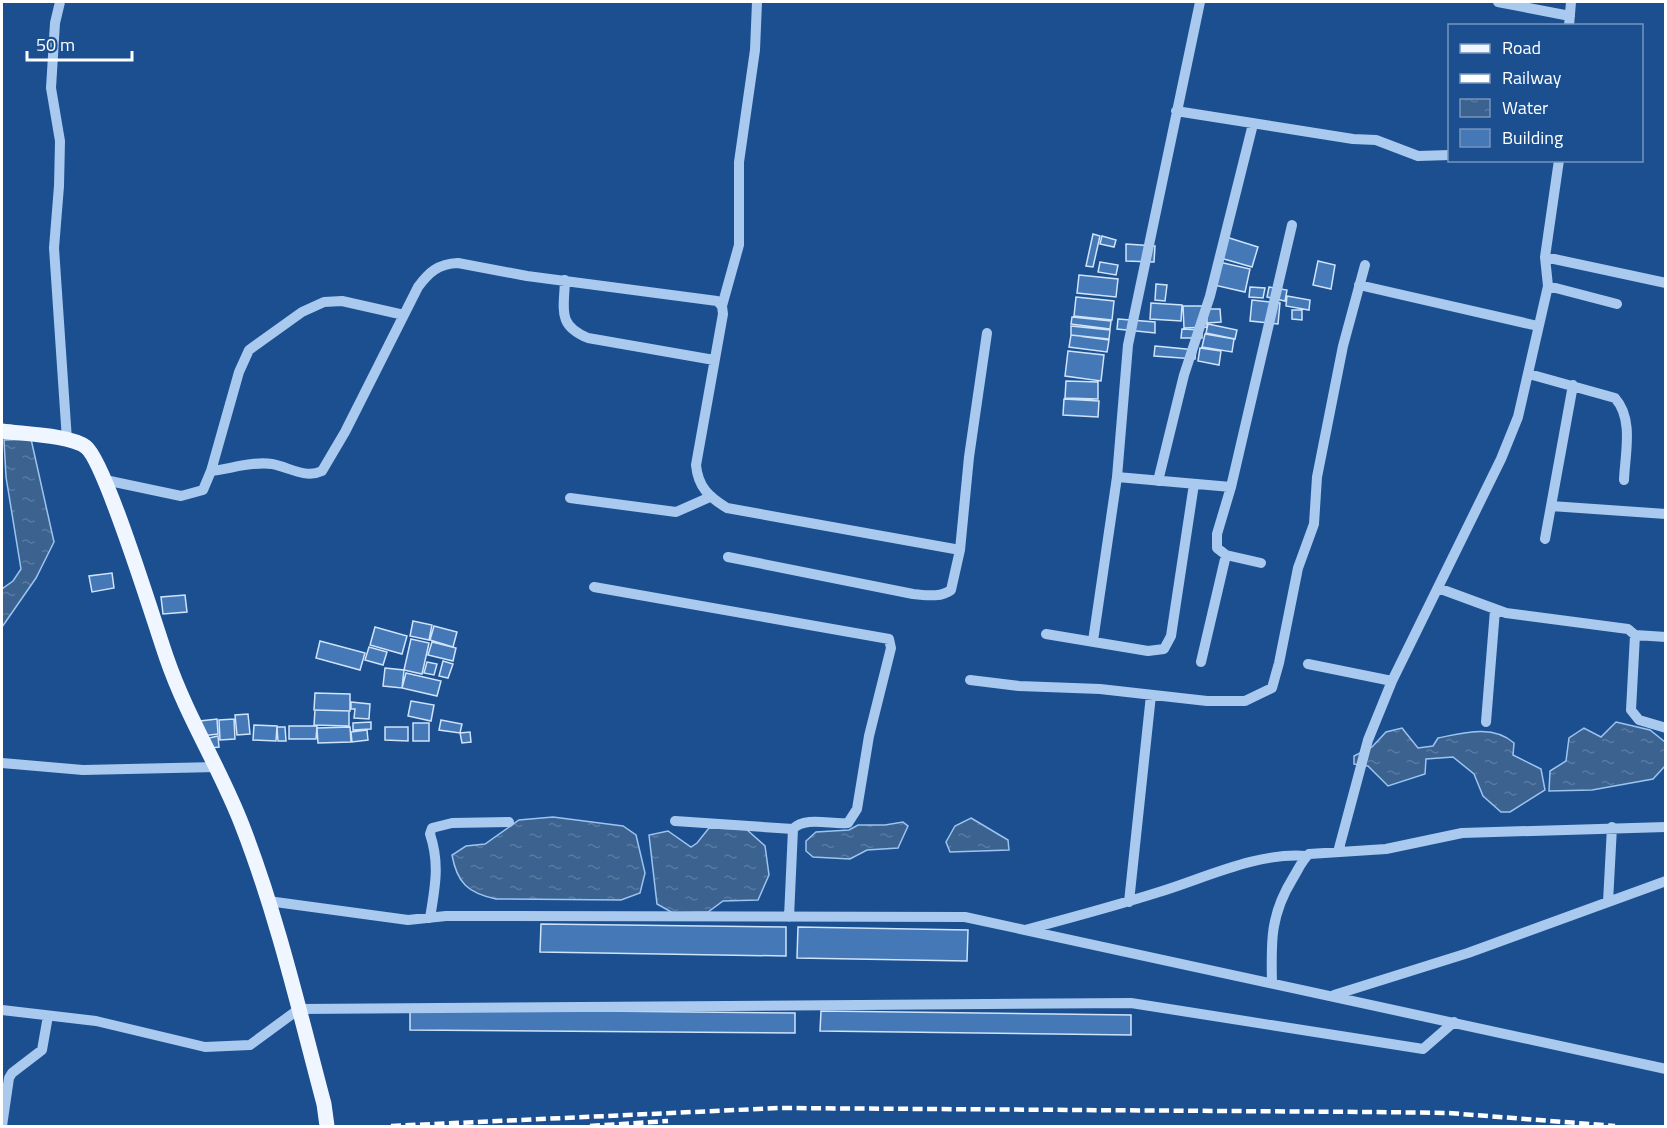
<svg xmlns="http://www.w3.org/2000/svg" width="1667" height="1128" viewBox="0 0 1667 1128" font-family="'Titillium Web',sans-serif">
<defs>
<pattern id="water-ripples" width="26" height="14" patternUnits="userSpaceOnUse" patternTransform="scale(1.5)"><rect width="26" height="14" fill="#3c6290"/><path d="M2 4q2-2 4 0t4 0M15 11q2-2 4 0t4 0" fill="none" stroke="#597aa1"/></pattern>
</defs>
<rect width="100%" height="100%" fill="#1b4f8f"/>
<path fill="url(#water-ripples)" stroke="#9cc4f0" stroke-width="1.5" d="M31,439l23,103 -18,36 -34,49v-38l11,-8 8,-12 -15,-92 -2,-37z
M1616,722l34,8 15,12v24l-12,13 -61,11 -43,1 1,-20 16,-10 3,-23 15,-10 17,9z
M1402,728l16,20 15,-2 5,-8c25,-5 55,-14 76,5l-1,12 28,14 4,21 -35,22h-9l-18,-16 -9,-22 -21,-17 -27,2 -1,15 -37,12 -20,-20 -14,-2v-8l18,-9 14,-15z
M553,817l70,9 13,9 9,38 -5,20 -19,7 -125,-1c-28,-6 -39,-16 -44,-44l14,-9 19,-2 34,-24z
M971,818l37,22 1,10 -59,2 -4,-10 9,-16z
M903,822l5,4 -10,22 -31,2 -17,9 -37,-2 -7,-6v-10l10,-9 33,-2 9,-5h27z
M709,828l37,1 19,17 4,29 -11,25 -35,1 -15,11 -35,1 -16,-9 -8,-69 19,-4 23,16 6,-4z"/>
<path fill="#4478b7" stroke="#cfe3fa" stroke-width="1.5" d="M1093,234l7,2 -7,31 -7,-1z
M1102,236l14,4 -2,7 -14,-3z
M1223,236l35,11 -6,20 -35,-10z
M1126,244l29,2 -1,16 -28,-1z
M1318,261l17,4 -4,24 -18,-4z
M1100,262l18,3 -2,10 -18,-3z
M1219,262l31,7 -5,23 -31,-7z
M1079,275l39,4 -2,18 -39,-4z
M1156,284l11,1 -2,16 -10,-1z
M1250,287l15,1 -2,10 -14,-1z
M1269,287l18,3 -2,11 -18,-4z
M1287,296l23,4 -1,10 -23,-4z
M1076,297l38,4 -2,19 -38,-4z
M1252,300l28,3 -2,21 -28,-3z
M1151,303l31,2 -1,16 -31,-2z
M1183,306h23l1,21 -23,1z
M1207,309h13l1,13 -14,1z
M1292,310h10v10l-10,-1z
M1072,317l39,4 -1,8 -39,-5z
M1118,319l37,3v11l-38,-4z
M1208,324l29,6 -2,9 -29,-6z
M1071,326l39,4 -1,9 -38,-4z
M1182,329l20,1v8h-21z
M1205,334l29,5 -2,13 -30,-5z
M1071,335l38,5 -2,12 -38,-5z
M1155,346l41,4 -1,9 -41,-3z
M1200,348l21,3 -2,14 -21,-4z
M1068,351l36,4 -3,26 -36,-5z
M1066,381l32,1v17l-33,-1z
M1064,399l35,2 -1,16 -35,-2z
M112,573l2,15 -22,4 -3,-16z
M185,595l2,17 -24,2 -2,-17z
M413,621l19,4 -3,15 -19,-4z
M434,626l23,6 -4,15 -23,-7z
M375,627l32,9 -5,18 -32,-9z
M411,639l18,4 -7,31 -18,-4z
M320,641l45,12 -5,17 -44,-12z
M432,642l24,6 -3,13 -25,-6z
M369,647l18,5 -4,13 -18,-5z
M443,661l10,3 -5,14 -9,-2z
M427,662l10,2 -3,11 -10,-2z
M385,668l19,2 -2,18 -19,-2z
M406,673l35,8 -4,15 -35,-8z
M315,693l35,1v17l-36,-1z
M411,701l23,4 -3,16 -23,-5z
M351,702l19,2 -1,15 -15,-1 1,-9h-4z
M315,710l34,1v15l-35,-1z
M248,714l2,20 -13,1 -2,-20z
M217,719l1,15 -17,2 -1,-15z
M234,719l1,20 -15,1 -1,-20z
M441,720l21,4 -2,9 -21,-3z
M371,722v7l-18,1v-7z
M413,723h16v18h-16z
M254,725l23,1 -1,15 -23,-1z
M289,726h28l-1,13h-27z
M277,727h8l1,14h-8z
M350,727l1,15 -33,1 -1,-15z
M385,727h23v14l-23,-1z
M367,730l1,10 -16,2 -1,-10z
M470,732l1,10 -9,1 -2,-10z
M218,736l1,11 -8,1 -2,-10z
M541,924l245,3v29l-246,-4z
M798,927l170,3 -1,31 -170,-3z
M410,1009l385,4v20l-385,-3z
M821,1011l310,4v20l-311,-4z"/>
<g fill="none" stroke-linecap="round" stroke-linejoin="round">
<path stroke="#a9c9ee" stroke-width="10" d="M60,2l-5,21 -4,65 9,53 -1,45 -5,62 13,192
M1498,2l72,14
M1569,26l2,-24
M1176,111l177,28 23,1 42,16 32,-1
M1545,257l121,26
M565,280c-1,30 -8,45 23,58l126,22
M1359,285l179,41
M1548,286l69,18
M722,306l17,-61v-83l16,-112 2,-48
M1529,374l86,24c19,21 10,56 9,82
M211,471c19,-2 42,-10 61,-7 17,3 33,15 50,7l23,-39 73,-145c11,-15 20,-23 40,-24l69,13 190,25 5,5 1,8 -27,151c2,22 13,32 31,43l233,42
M1117,477l114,10
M105,480l76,16 22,-6 8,-19 28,-99 10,-22 53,-38 22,-10 18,-1 62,14
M1158,481l26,-106 26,-79 43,-172
M570,498l106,14 34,-15
M1551,506l115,8
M1545,539l28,-154
M728,557l185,37c12,1 28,4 38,-4l9,-40 9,-93 18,-124
M1261,563l-35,-8 -9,-7v-14l14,-47 61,-262
M594,587l295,52 2,9 -22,88 -12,73 -9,14c-16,2 -43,-7 -55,6l-4,88
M1438,588l68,25 122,16 7,6 -4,75 8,10 27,8
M1046,634l102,17 16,-2 7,-13 23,-152
M1635,635l31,2
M1093,641l24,-164 11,-132 72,-343
M1201,662l25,-107
M1308,664l84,17
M970,680l49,6 81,3 107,12h38l27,-13 7,-25 19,-95 16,-44 3,-47 26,-131 22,-81
M1486,722l9,-112
M2,763l81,7 134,-3
M675,821l118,8
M1338,852l30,-112 24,-59 109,-222 17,-42 30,-131 -3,-29 14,-97
M268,901l140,19 38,-4 519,1 701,152
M1129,902l22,-207
M1608,902l4,-75
M430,918c5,-31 10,-54 0,-84l2,-6 20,-5 57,-1
M1025,930c45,-12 90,-24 134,-38 46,-14 98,-40 147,-36
M1272,983c-1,-41 -2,-68 21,-105 5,-8 9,-18 16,-24l77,-5 76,-16 204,-6
M1334,995l134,-42 198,-72
M2,1010l94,11 109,26 45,-2 49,-36 832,-6 292,46 31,-27
M2,1126l7,-48 3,-5 30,-23 6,-34"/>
<path stroke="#f0f6ff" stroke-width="15" d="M2,431c20,3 68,4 84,16 20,16 69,178 81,212 20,58 53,109 75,166 35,90 57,185 82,279l3,22"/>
<path stroke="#fff" stroke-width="4.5" stroke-dasharray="10 4.5" stroke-linecap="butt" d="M391,1126l388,-18 595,4 74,1 167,13
M590,1126l78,-5"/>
</g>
<rect width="1667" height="1128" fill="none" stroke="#ffffff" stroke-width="6"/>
<rect x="1448" y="24" width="195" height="138" fill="#1b4f8f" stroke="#7695bc" stroke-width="1.5"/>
<rect x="1460" y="44" width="30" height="9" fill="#f0f6ff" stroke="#7695bc" stroke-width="1.5"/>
<text x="1502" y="54" font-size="18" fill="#ffffff">Road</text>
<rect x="1460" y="74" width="30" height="9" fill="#ffffff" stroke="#7695bc" stroke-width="1.5"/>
<text x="1502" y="84" font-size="18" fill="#ffffff">Railway</text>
<rect x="1460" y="99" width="30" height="18" fill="url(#water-ripples)" stroke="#7695bc" stroke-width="1.5"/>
<text x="1502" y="114" font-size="18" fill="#ffffff">Water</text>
<rect x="1460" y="129" width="30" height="18" fill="#4478b7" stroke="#7695bc" stroke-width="1.5"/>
<text x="1502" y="144" font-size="18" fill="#ffffff">Building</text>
<path d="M27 51v9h105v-9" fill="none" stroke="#ffffff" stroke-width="3"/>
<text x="36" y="51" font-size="18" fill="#ffffff" stroke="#1b4f8f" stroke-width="4.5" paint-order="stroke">50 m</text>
</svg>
